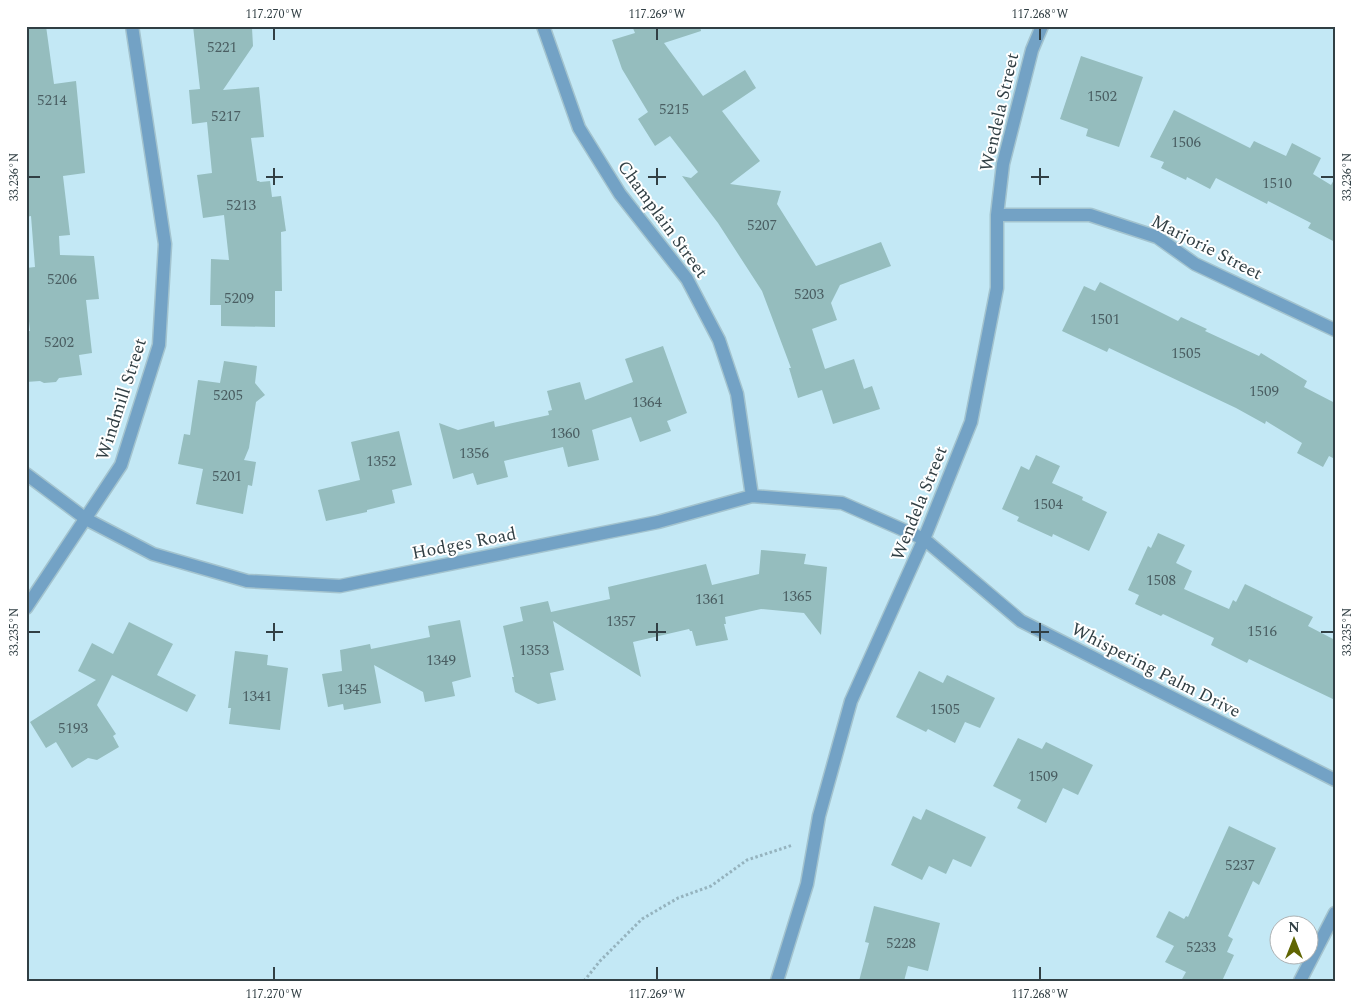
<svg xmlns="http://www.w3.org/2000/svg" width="1361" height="1007" viewBox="0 0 1361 1007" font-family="Spectral,serif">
<rect width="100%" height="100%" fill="#c3e8f5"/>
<path fill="#95bdbe" d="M26,26h20l8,58 22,-3 9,92 -22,3 7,59 -11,1 1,19 34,1 5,43 -13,1 6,53 -13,2 3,20 -23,3 -3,4 -12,1 -4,-2 -14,1v-51h4l-4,-39v-24l9,-1 -4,-51 -5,1z
M193,26h47l1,3 11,-1 1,18 -30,44 36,-3 5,50 -13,1 6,43h2l1,1 10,-1 2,16 9,-1 5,35 -5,1 1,59h-7v36l-54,-1v-21h-11l1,-46 18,1 -5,-45 -21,3 -6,-43 15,-2 -5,-51 -15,2 -3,-34 11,-1z
M632,26h68l1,5 -37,12 39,53 42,-26 11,18 -34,23 38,50 -30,23 51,7 -4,13 39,62 65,-24 10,24 -51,19 -9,18 6,17 -25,9 13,40 29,-10 10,30 8,-3 8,23 -47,15 -11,-34 -24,8 -9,-30h2l-29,-77 -44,-68 -36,-47 9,2 7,-6 -28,-36 -15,10 -17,-27 10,-7 -26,-43 -10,-29 23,-7z
M1081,56l62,21 -24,70 -33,-11 2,-7 -28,-10z
M1174,110l76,38 4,-7 32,15 6,-13 29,15 -8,16 18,11 4,-7v64l-27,-14 3,-5 -43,-22 -1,3 -51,-26 -6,11 -23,-12 -1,3 -25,-12 3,-6 -14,-5z
M1100,282l78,39 3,-4 26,12 -2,2 54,25 2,-3 46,28 -3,6 31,16v56l-6,-3 -6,11 -26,-14 5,-10 -36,-22 -1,3 -29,-16 -127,-60 -2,4 -45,-21 22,-45 11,5z
M663,346l24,67 -20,8 4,10 -31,11 -9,-25 -39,13 7,30 -31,7 -5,-20 -59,14 4,16 -31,8 -4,-12 -20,6 -14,-56 19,7 36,-9 1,6 54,-12 -1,-4 4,-1 -5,-19 33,-9 5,18 48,-18 -8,-23z
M224,361l33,5 -2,17 10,12 -9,7 -7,46 -5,12 12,2 -4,24 -4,-1 -5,29 -47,-10 7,-35 -25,-5 6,-30 6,1 8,-55 22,3z
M399,431l13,54 -20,5 3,13 -28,7v2l-41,9 -8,-31 42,-10 -9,-38z
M1036,455l24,11 -8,17 31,14 -1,3 25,12 -18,39 -36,-17 -1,3 -35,-16 2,-4 -17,-8 19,-43 8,4z
M1158,533l27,12 -9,18 16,8 -8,18 45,20 4,-9 3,2 9,-18 68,33 -5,9 27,14v60l-86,-41 -2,4 -36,-18 3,-7 -51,-24 -2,2 -26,-12 4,-9 -11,-5 20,-44 3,2z
M761,550l45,4 -2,10 23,3 -6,68 -17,-22 -43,-4 -36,8 1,7h-2l4,16 -32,6 -4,-15h-2l-1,-2 -56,13 8,35 -88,-56 11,49 -14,3 6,27 -18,4 -23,-12 -3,-15h2l-11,-51 20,-5 -3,-14 28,-6 3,11 59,-13 -2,-12 98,-23 6,21 47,-11z
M460,620l11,57 -19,5 3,14 -30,6 -2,-10 -49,-27 7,38 -37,7 -1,-6 -15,3 -6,-33 20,-3 -2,-21 30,-6 1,5 59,-12 -2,-11z
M129,622l44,22 -16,31 39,20 -9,17 -75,-37 -15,30 19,29 -3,2 6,11 -22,13 -9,-2 -16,10 -16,-26 -10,6 -16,-26 66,-42 -18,-9 14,-28 21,11z
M235,651l33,4 -1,10 21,3 -8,62 -51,-6 2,-16h-3z
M919,671l24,12 4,-8 48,23 -15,30 -15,-6 -10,21 -27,-14 -2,3 -30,-15z
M1018,738l24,11 4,-7 47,23 -15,30 -15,-7 -17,35 -29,-15 4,-8 -28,-14z
M926,809l60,28 -15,30 -18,-8 -7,15 -17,-8 -7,14 -31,-15 22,-49 8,4z
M1229,826l47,22 -17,37 -6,-4 -25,55 5,3 -6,13 7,3 -12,26h-41l5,-9 -21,-10 9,-16 -18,-9 13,-26 15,8 2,-3 2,1z
M874,906l66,17 -12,48 -20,-5 -4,15h-45l10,-38 -4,-1z"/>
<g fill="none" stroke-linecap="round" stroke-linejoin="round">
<defs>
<path id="minor" d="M543,26l36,102 41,66 67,85 32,61 18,54 15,102
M997,215h93l67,22 38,27 140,66
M26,474l60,45 67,35 94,27 93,5 318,-64 94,-26 90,7 82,36 97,82 314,159
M26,608l95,-143 38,-120 6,-101 -33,-218
M777,981l30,-97 12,-68 32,-115 73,-162 47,-117 26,-134v-73l6,-51 29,-114 10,-24
M1300,981l35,-68"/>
</defs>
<use href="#minor" stroke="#a3c3ce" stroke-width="15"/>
<path stroke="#95b3be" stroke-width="3" stroke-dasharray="2.5 2.5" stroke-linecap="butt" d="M584,981l16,-20 42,-42 36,-21 33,-12 36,-26 46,-15"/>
<use href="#minor" stroke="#73a2c5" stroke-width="12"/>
</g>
<path fill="none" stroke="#313f44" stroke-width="2" d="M274,28v12M657,28v12M1040,28v12M274,168v17M657,168v17M1040,168v17M28,177h12M266,177h17M648,177h18M1031,177h18M1321,177h13M274,623v18M657,623v18M1040,623v18M28,632h12M266,632h17M648,632h18M1031,632h18M1321,632h13M274,967v13M657,967v13M1040,967v13"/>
<g text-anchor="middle" stroke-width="4" stroke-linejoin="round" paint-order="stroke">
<g font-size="15" fill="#4a5e62">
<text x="222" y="52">5221</text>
<text x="1102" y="101">1502</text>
<text x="52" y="105">5214</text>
<text x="674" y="114">5215</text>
<text x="226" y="121">5217</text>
<text x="1186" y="147">1506</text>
<text x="1277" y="188">1510</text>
<text x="241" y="210">5213</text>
<text x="762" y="230">5207</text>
<text x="62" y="284">5206</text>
<text x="809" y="299">5203</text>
<text x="239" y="303">5209</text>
<text x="1105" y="324">1501</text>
<text x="59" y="347">5202</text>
<text x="1186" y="358">1505</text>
<text x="1264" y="396">1509</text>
<text x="228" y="400">5205</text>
<text x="647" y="407">1364</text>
<text x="565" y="438">1360</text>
<text x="474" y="458">1356</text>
<text x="381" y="466">1352</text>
<text x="227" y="481">5201</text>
<text x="1048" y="509">1504</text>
<text x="1161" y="585">1508</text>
<text x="797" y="601">1365</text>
<text x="710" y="604">1361</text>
<text x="621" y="626">1357</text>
<text x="1262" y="636">1516</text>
<text x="534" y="655">1353</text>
<text x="441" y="665">1349</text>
<text x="352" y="694">1345</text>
<text x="257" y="701">1341</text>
<text x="945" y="714">1505</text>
<text x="73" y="733">5193</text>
<text x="1043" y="781">1509</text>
<text x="1240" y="870">5237</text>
<text x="901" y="948">5228</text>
<text x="1201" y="952">5233</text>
</g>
<g font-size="18" fill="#313f44" stroke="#fff">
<text transform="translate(999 112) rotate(-77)" y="6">Wendela Street</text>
<text transform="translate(663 219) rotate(54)" y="6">Champlain Street</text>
<text transform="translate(1207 247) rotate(27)" y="6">Marjorie Street</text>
<text transform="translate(121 399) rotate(-72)" y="6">Windmill Street</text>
<text transform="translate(919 503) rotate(-68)" y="6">Wendela Street</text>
<text transform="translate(464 543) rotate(-11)" y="6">Hodges Road</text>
<text transform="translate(1156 670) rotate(27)" y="6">Whispering Palm Drive</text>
</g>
</g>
<rect width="1361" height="1007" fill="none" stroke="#ffffff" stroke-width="55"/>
<g transform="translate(1294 940)"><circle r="24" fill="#ffffff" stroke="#adb2b4"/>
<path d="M0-4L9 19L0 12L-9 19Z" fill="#606502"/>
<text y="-8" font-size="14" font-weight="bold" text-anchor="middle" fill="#313f44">N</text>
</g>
<rect x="28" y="28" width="1306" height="952" fill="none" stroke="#313f44" stroke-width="2"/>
<g font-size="12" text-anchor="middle" fill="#313f44">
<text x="274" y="18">117.270°W</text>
<text x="657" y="18">117.269°W</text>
<text x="1040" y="18">117.268°W</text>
<text transform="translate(14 177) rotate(-90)" y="4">33.236°N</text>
<text transform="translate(1347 177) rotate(-90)" y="4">33.236°N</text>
<text transform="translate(14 632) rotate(-90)" y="4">33.235°N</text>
<text transform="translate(1347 632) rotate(-90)" y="4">33.235°N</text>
<text x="274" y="998">117.270°W</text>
<text x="657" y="998">117.269°W</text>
<text x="1040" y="998">117.268°W</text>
</g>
</svg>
